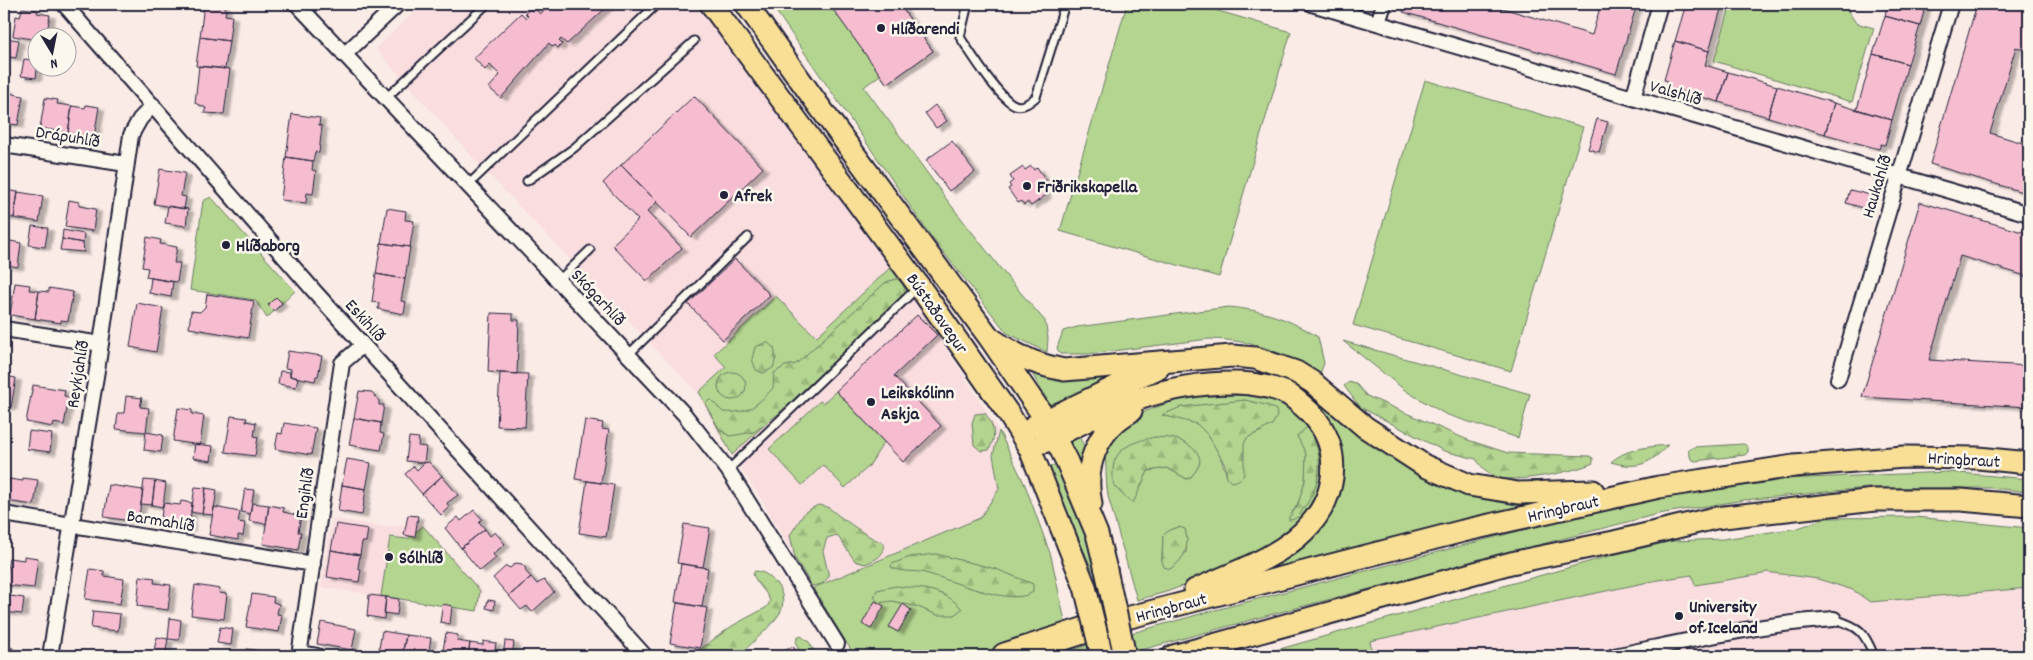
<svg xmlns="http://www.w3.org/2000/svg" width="2033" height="660" viewBox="0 0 2033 660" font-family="Dekko,sans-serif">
<defs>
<pattern id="forest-firs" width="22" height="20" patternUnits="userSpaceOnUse" patternTransform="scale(1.25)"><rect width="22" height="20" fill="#b3d58f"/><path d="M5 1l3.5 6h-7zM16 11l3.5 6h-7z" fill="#9ab77c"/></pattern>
<filter id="shadow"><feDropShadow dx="5.5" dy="3" stdDeviation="1" flood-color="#0004"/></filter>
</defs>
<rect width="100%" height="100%" fill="#faebe6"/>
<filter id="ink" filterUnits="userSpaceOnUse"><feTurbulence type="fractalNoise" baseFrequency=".02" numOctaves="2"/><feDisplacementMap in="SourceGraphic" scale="10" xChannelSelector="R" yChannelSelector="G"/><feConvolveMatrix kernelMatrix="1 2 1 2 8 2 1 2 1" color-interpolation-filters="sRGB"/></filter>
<g filter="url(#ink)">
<path fill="#f9dddf" d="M423,4h283l183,255 110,172 -6,24 6,34 -19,29 -167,70 -49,-84 -45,-70 -22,-42 -223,-233 -98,-110z
M332,519l56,8 35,-3 59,67 -4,21 -157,-25z
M1764,571l54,8 211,8v69h-689l29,-22 290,-58z"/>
<path fill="#b3d58f" stroke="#6a7c65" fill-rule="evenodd" d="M771,4h128l34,47 -46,33 -7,-9 -16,12 86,117 58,74 37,43 3,17 -1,14 -40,-19 -77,-98z
M1127,4h67l97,28 -72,245 -159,-46z
M1731,4h108l10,3 -1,4 8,12 18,5 -22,74 -138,-41z
M1425,80l158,47 -72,244 -158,-46z
M211,197l84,94 -28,27 -12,-18 -65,-10 13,-89z
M892,266l16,26 -176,163 -33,-63 27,-25 -12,-13 62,-58 40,41z
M1229,307c33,3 61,12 89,30l6,26 -4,11c-39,-22 -65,-34 -111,-35l-121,15h-28l-3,-6 6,-17 14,-4z
M1343,341l187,53 -12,44 -73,-24 -39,-23z
M1029,368l102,3 -79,38z
M836,391l48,51 -15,24 -24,22 -22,-23 -21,20 -33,-36 51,-48 3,2z
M1247,395l27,5 16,8 18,16 15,25 3,14 -7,36 -30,35 -73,40 -50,18 -29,8 -29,-104c-3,-17 -1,-34 -4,-51l26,-28 46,-17 25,-4zM1245,400l17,31 -15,6 -20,41c-3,-16 -16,-45 -30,-54 -9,-6 -24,-6 -34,-9zM1297,436h16c11,34 6,53 -16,81l-5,-5c11,-11 16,-42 14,-58 -1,-7 -5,-13 -9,-18zM1155,437l45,26 -8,13 -5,3 -20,-11 -19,3 -15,31zM1163,536h23v17l-24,8z
M1322,397l143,95 42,10 27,2 -319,86 95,-55 28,-95 -19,-36z
M999,431l26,54 26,71 15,70 -59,18 -30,12h-128l-2,-3 4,-3 -38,-62 167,-70 19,-29 -6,-34z
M1078,435l9,16 -4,18 -15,-29z
M1058,463l18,42 22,67 -4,1 -4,-8 -42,-97z
M1948,472l81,7v13l-37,-4h-125l-123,12 -86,14 -385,100 -154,42h-69l154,-43 414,-108 166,-26z
M1915,517l114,11v60l-159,14 -17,-12 -35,-11 -52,-7 -3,2 -68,11 -3,-10 -34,5 -288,61 3,15h-118l365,-103 53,-12 50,-2 75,-11 29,-10z
M423,526l57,65 -3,20 -96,-15 9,-59 17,2z"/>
<path fill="url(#forest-firs)" stroke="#6a7c65" d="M897,279c7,5 9,9 6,17l-126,119 -23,17 -24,4 -10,-6 -15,-26 5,-5 13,13c26,2 33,-6 50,-24l1,-15 11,-7 11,-2 90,-82z
M767,342l7,6 2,10 -3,10 -10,5 -7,-3 -4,-11 3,-12z
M718 386a14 14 0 1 1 28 0a14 14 0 1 1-28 0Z
M1349,382l7,2 11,12 101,44 40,13 81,3 4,2v5c-19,9 -73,19 -93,15 -11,-3 -18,-10 -24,-19l-32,-8 -84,-44 -16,-21z
M1245,400l24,6 7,4 1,6 -5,9 -25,13 -3,6v30c-3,6 -7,7 -13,8l-4,-4 -2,-13 -17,-30 -11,-11 -35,-9 19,-8z
M985,413c9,14 12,21 4,37l-8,1 -7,-6 -2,-22 3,-9z
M1307,427c19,26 14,57 -3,81 -4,6 -7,12 -15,12v-3l8,-10 8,-26 1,-27 -9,-18z
M1155,437c6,1 14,0 20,2 11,3 31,14 23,28 -3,5 -5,9 -11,12l-20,-11 -19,3 -15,32c-6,-5 -13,-10 -18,-16 -3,-5 -2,-11 -2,-16 0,-24 23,-30 42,-34z
M1744,444l4,3v5l-3,3 -50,6 -4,-2 -3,-9 6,-3z
M1668,445c-18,19 -30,25 -57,17 16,-14 37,-15 57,-17z
M818,505c12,1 15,7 24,13 13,9 26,19 41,25 2,13 -6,16 -18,21l-10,-3 -18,-26 -10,3 -4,13 6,26 -7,7 -10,2 -17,-28 -5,-23 15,-23z
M1179,527l6,2c5,18 0,30 -15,40l-6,-2 -2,-6 1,-25 6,-6z
M936,554l60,15 37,15v8c-22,16 -83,-13 -108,-19 -11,-3 -25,0 -34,-6l1,-3 18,-7z
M755,571c9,0 14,5 20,11 7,8 10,18 6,29 -4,10 -33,36 -43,45h-47l41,-30 35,-19 3,-6c-4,-11 -13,-16 -17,-27z
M896,586c26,3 48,2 66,23l-8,6h-17l-19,-8 -26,-6 -13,2 -5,-6 3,-7z
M801,636l8,6 8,14h-15l-6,-12 1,-6z"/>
<path fill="#f6bdd0" stroke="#22223b" filter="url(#shadow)" d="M204,4h19l3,5 -1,6 7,1 -3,25 -29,-4z
M551,4h59l-43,40 -6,-5 -2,2 3,3 -4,4 -3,-3 -2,2 -4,-4 -48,55 -12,-10 11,-13 -10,-10 -5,5 -11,-12 47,-45 5,5 2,-2 -3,-3 5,-4 2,2 3,-2 5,5z
M829,4h70l34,47 -46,33z
M1406,4h83l103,31 9,-31h36l-21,70 -213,-62z
M1686,4h18l17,5 -12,42 -34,-10z
M1704,4h19l-2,5z
M1878,4h48l-6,22 -35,-10 2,-10z
M1977,4h52v47l-13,-4 -26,86 39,12v49l-99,-30z
M22,8l16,2 -1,3 13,2 -4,23h-8v2l-25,-4 3,-20 4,1z
M1885,16l35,10 -12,38 -35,-10z
M200,37l29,4 -4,28 -29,-3z
M4,38l15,2 -3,18 -12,-2z
M1675,41l34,10 -4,14 23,7 -9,30 -53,-15 2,-6 -4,-1z
M1873,54l35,10 -16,56 -35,-11z
M24,59l14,2 -2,17 -15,-2z
M199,66l31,3 -6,45 -20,-1 2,-5 -11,-5z
M1728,72l49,14 -9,31 -49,-15z
M1777,86l57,17 -9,31 -57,-17z
M4,89l5,1v3l14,3 -5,29 -14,-2z
M694,96l69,72 -72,69 -70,-72z
M45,98l13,2 -1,4 15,2 -4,27 -28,-5z
M1834,103l58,17 -7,25 -4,-1 -2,5 -54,-15z
M86,105l13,2 -5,30 -26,-4 4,-27 13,2z
M935,105l12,16 -11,7 -11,-15z
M292,114l28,4 -1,7 3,1 -3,27 -4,-1 -2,9 -27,-4z
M1597,119l11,3 -9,30 -11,-3z
M952,141l23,31 -26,19 -23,-31z
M286,157l27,4 -1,9 4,1 -3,23 -6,-1 -1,10 -25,-3z
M621,165l36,37 -10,10 35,36 -35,33 -35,-36 26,-25 -35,-37z
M1031,166l3,4 3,-3 10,15 -4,3 4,5 -3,2 2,3 -15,11 -3,-4 -4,3 -3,-4 -3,2 -10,-14 3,-2 -2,-3 4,-3 -3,-5 13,-9 2,3z
M160,169l25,4 -4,23 5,1 -2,12 -30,-5z
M4,190l14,2 -4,26 -10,-1z
M1850,190l21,5 -4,14 -21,-6z
M18,192l25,4 -4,26 -25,-4z
M69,200l10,2v4l17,3 -3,22 -28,-4z
M1920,202l109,32v43l-69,-21 -31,104 100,6v41l-167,-10z
M168,206l20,3 -2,17 -21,-3z
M387,208l19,3 -1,9 9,1 -4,26 -29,-4z
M32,226l16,2 -3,19 -16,-2z
M63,230l21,4 -1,9 -21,-4z
M147,237l14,3 -1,4 17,3 -3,16h6l-3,19 -31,-5 2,-9 -6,-1z
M62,239l21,4 1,9 -24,-2z
M10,241l11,2 -3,24 -12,-2z
M381,243l29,4 -5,32 -29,-5z
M735,259l35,36 -47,45 -35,-36z
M376,274l29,5 -4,22 5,1 -2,12 -26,-5 1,-6 -7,-1z
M151,278l22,4 -2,15 -22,-4z
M15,283l15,2 -1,5 10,1 -4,28 -25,-4z
M49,288l24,4 -5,29 -7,-1v3l-26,-4 4,-28 10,1z
M207,294l47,7 -6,37 -59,-10 2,-17 9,1 5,-5z
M276,297l6,6 -8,8 -6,-6z
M137,303l26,5 -7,44 -26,-5z
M491,313l22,1v6h6l-2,54 -29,-2z
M917,315l20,20 -43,41 47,50 -38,36 -67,-71z
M288,351l34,5 -4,20h-2l-1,5 -25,-5 1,-7 -6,-1z
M280,371l10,1v4l8,2 -2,9 -18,-3z
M500,373l28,1 -3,53 -28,-1z
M4,376l12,2 -5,29 -7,-1z
M33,385l32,5 -1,6 5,1 -5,28 -10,-2 -1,4 -27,-5z
M359,391l13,1 7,9v4h5l-3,18 -27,-5z
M126,396l16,2 -2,9 9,1 -3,24 -30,-3 2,-16h6z
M178,408l14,2v4l12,2 -4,29 -27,-4z
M231,416l16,2 -1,3 10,2 -2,13 4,1 -3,19 -30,-4z
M354,418l27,5 -1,10 4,1 -3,16 -32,-5z
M585,420l18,3 -1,6 7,1 -8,53 -26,-4z
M284,423l32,5 -5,27 -36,-6 3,-16 4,1z
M29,431l23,3 -2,18 -23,-3z
M146,432l17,3 -2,17 -17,-2z
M409,437l10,1 -1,8 8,1 -2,16 -18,-2z
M195,444l18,2 -2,15 -18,-3z
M347,459l24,4 -5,26 -24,-4z
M429,462l13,14 -20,18 -17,-20 9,-8 3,4 7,-7z
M442,476l16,19 -11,8 2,4 -8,8 -19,-21z
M4,478l5,1 -3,22h-2z
M23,478l15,2 -4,25 -28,-4 3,-22 14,2z
M144,480l11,1 -3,24 -11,-1z
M155,481l11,2 -3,24 -11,-2z
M587,481l27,4 -8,52 -27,-4z
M109,485l34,5 -5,32 -34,-5z
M342,485l24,4 -4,26 -24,-4z
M195,487l11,1 -4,26 -11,-2z
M206,488l11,2 -4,25 -11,-1z
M245,489l9,1 -4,24 -9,-2z
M181,501l11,2 -3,26 -29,-4 3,-22 17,2z
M252,503l17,2 -3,19 -17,-3z
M269,505l15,3 -1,4 18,4 -3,16h3l-3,18 -35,-6z
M214,507l26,5 -2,10 7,1 -2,13 -5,-1v5l-29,-5z
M474,510l8,9 -3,3 6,7 -24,19 -16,-20 13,-11 3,4z
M408,515l10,1 -3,21 -11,-2z
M336,524l32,5 -2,13h-4l-2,13 -29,-5z
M684,524l26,4 -7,39 -26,-4z
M485,529l5,7 5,-4 10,12 -12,10 3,4 -16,13 -19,-23z
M331,550l29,5 -2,13 3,1 -2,13 -32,-5z
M24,556l14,2 -4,30 -29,-3 4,-27 15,2z
M516,563l6,1 3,3 1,5 5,5 -22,19 -16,-18 13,-12 4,2z
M681,564l27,4 -6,39 -27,-5z
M90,569l14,2v5l20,3 -4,25 -35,-5z
M140,576l15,2 -1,5 17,2 -3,25 -31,-4z
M531,577l6,7 7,-4 10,12 -22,20 -5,-6 -6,4 -12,-14z
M195,585l25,4 -1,4 8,1 -3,25 -33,-4z
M252,594l22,3 -1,5 6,2 -2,10 5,1 -3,17 -33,-5z
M4,595l20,3 -2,16 -18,-2z
M369,595l17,2 -2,22 -17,-3z
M386,597l13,2 -2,16 -13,-2z
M488,600l7,1 -1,9 -8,-2z
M875,601l9,5 -13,23 -9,-5z
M677,603l30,5 -7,40 -30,-5z
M443,604l9,2 -2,18 -10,-2z
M903,604l8,6 -13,22 -9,-5z
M93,611l27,3 -2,17 -27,-3z
M170,618l11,2 -2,20 -11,-1z
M321,622l35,7 -4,21 -35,-6z
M220,627l13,2 -2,16 -14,-2z
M382,631l24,4 -4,21 -24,-2z
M446,633l12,2 -1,6 13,2 -2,13h-26z
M406,635l25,3 -3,18h-26z
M157,637l11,2 -3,17 -12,-1z
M483,641l13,2 -2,13h-26l2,-13 13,2z
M505,641l9,1 -2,14h-9z
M4,646l9,2 -1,5 11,3h-19z
M793,646l6,10h-24z
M247,649l20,3v4h-21z
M562,652l16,2v2h-17z"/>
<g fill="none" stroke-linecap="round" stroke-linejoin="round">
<defs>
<path id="lane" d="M968,4l-8,33c10,15 39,62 55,68 8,3 15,-3 21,-8l29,-93
M386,98l101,-94
M527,181l47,-33 120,-107
M468,185l189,-181
M558,281l32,-31
M628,355l120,-118
M728,470l189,-182
M1834,619c26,8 30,12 40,37"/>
<path id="street" d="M64,4l251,288 330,364
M297,4l387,410 44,56 109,174
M1312,4l717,210
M1378,23l6,-19
M344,55l54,-51
M1633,98l27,-94
M4,145l122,19
M4,329l97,15
M1838,379l113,-375
M4,514l309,50
M299,653l18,3
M50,656l48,-292 33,-229 9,-16 13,-14
M299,656l43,-293 21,-18
M1614,656c73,-15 145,-32 220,-37"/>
<path id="primary" d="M711,4l208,282 89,127 22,36 55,138
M746,4l70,98 173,235 57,83 21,42 30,72 9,36
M989,337c23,17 46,28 75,33l168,-14 23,2 41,14 16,10 53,45 60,39 44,19 49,8 75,-2
M1034,426l96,-46 28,-12
M1044,442c65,-33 117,-60 192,-59 16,0 38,4 52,11 5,3 10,8 15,12 41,34 38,89 1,125 -28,28 -74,43 -109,59
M1091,504c-8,-38 6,-74 40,-93
M1107,623l356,-92 196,-44 135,-21 110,-9 74,1 51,5
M1173,656l338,-93 103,-21 101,-24 160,-18h86l68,6"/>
<path id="highway" d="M1005,656l102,-33"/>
</defs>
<use href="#lane" stroke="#22223b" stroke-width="11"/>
<use href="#street" stroke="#22223b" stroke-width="18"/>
<use href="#primary" stroke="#22223b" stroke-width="25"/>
<use href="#highway" stroke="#22223b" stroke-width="29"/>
<use href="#lane" stroke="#fbf7ec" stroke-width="7"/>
<use href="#street" stroke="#fbf7ec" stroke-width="14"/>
<use href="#primary" stroke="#f9df96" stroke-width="21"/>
<use href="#highway" stroke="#f9df96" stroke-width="25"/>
<defs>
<path id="primary-bridge" d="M1106,570l19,86
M1085,587l17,69"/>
</defs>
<use href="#primary-bridge" stroke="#22223b" stroke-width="25" stroke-linecap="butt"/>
<use href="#primary-bridge" stroke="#f9df96" stroke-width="21"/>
</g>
</g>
<g fill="#22223b" stroke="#fbf7ec" stroke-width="2">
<circle cx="881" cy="28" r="5"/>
<circle cx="1027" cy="186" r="5"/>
<circle cx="724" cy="195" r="5"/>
<circle cx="226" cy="245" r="5"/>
<circle cx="871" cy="402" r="5"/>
<circle cx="389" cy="557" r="5"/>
<circle cx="1679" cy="616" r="5"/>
</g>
<g text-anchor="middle" stroke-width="5" stroke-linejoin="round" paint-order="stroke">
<g font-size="18" font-weight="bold" fill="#22223b" stroke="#fbf7ec" text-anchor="start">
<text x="891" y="34">Hlíðarendi</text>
<text x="1037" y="192">Friðrikskapella</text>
<text x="734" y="201">Afrek</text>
<text x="236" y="251">Hlíðaborg</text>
<text x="881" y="398">Leikskólinn<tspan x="881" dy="21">Askja</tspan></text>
<text x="399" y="563">Sólhlíð</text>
<text x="1689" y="612">University<tspan x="1689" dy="21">of Iceland</tspan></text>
</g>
<g font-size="18" fill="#22223b" stroke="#fbf7ec">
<text transform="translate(1676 92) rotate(16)" y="6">Valshlíð</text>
<text transform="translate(68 136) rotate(9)" y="6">Drápuhlíð</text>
<text transform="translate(1876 186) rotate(-73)" y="6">Haukahlíð</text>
<text transform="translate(599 297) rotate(47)" y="6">Skógarhlíð</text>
<text transform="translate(938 313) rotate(55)" y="6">Bústaðavegur</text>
<text transform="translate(366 320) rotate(48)" y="6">Eskihlíð</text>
<text transform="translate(77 374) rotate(-81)" y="6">Reykjahlíð</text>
<text transform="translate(1964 459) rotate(3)" y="6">Hringbraut</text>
<text transform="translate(304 493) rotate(-82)" y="6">Engihlíð</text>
<text transform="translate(1563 508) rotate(-13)" y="6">Hringbraut</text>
<text transform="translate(161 520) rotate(9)" y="6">Barmahlíð</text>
<text transform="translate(1171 607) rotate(-15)" y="6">Hringbraut</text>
</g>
</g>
<rect width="2033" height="660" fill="none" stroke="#fbf7ec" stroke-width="20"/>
<rect x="10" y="10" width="2013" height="640" fill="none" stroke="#22223b" stroke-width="2" filter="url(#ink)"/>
<g transform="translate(52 52) rotate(170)"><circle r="24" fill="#fbf7ec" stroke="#a4a2a5"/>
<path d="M0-4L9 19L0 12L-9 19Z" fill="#22223b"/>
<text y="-8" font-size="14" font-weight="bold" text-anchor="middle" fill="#22223b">N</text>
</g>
</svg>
